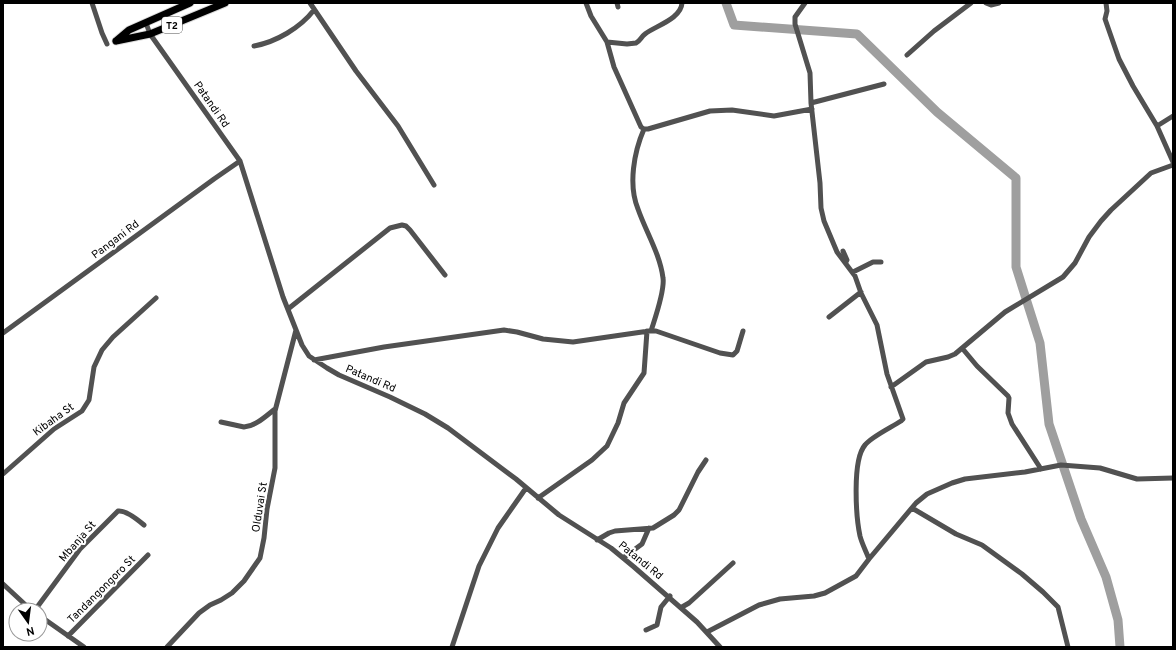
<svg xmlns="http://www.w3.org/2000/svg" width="1176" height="650" viewBox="0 0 1176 650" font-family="Overpass,sans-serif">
<rect width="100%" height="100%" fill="#fff"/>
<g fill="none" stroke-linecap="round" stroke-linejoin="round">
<path stroke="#9f9f9f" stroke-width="9" d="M726,3l8,22 123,9 80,78 79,66v89l24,76 9,81 32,95 25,58 12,43 2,27"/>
<defs>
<path id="highway" d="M116,41l34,-7 75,-31
M116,41l13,-11 61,-27"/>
</defs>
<use href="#highway" stroke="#dbdbdb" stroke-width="9"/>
<path stroke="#515151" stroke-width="5" d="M92,3l10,30 5,11
M310,3l46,68 42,55 36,59
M586,3l5,13 16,26 7,25 27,60 3,2h4l62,-18 22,-1 42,6 38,-7
M617,3l1,4
M805,3l-10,14v7l15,49 1,30 9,80 1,25 3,13 13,31 18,24 6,17 16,32 10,49 16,45 -2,2c-9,6 -30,16 -36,24 -13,15 -9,72 -5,91 2,8 6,15 9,23
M986,3l5,2 8,-2
M1106,3l1,8 -2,8 14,40 14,27 24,40 16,36
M146,23l4,11 90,127 43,136 19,48 7,11 18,12 12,7 51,22 35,17 23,14 68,51 43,36 52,33 23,19 63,55 23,25
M607,42l20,2 9,-1c4,-2 5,-6 9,-9 10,-8 36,-15 37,-31
M254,46c22,-4 46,-18 60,-36
M907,55l27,-24 37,-28
M811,103l73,-19
M1157,126l16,-10
M644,129c-10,23 -16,56 -6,80 8,23 22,45 25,69 2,13 -8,40 -12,53
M843,251l4,9 -1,2
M853,272l20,-10h8
M288,309l102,-81 12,-3 4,1 4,4 35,45
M829,317l32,-25
M3,333l211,-154 26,-18
M962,348l15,18 31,30 1,2 -1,15 4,11 29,45
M314,360l70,-13 120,-17 13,2 26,7 30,3 76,-11h7l64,22 13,2 4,-4 6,-20
M891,387l35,-25 22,-5 7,-3 50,-42 58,-35 12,-14 14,-26 12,-16 10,-11 40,-37 22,-8
M221,422l23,5c12,-1 22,-11 31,-18
M3,474l51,-45 28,-18 7,-11 5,-33 8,-17 11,-13 43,-39
M538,498l54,-38 15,-14 11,-23 6,-20 20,-30 3,-42
M912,508l44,26 26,11 40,29 21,18 15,15 10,40
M597,540l12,-7 6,-2 38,-3 21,-13 5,-5 19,-38 8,-12
M623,558l19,-14 7,-16
M3,584l28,26
M682,607l7,-4 44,-40
M35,610l45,-61 38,-38c8,-1 19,8 26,14
M40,616l44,31
M646,630l11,-5 4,-18 9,-11
M707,632l52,-27 21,-6 34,-3 11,-3 31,-17 13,-17 47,-56 11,-9 25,-11 13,-4 60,-7 36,-7 39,3 37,11 36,-1
M68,636l80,-81
M167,647l32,-34 11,-8 11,-5 11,-7 12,-12 16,-23 4,-20 3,-29 8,-41v-57l21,-81
M452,647l27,-81 19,-38 28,-40"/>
<use href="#highway" stroke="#000" stroke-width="7"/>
</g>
<g text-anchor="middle" stroke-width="4" stroke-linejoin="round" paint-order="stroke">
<rect fill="#fff" stroke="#4c4c4c" stroke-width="1" x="162" y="17" width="20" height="16" rx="3"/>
<g font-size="10" font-weight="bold" fill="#000">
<text x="172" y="29">T2</text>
</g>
<g font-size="11" fill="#000" stroke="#fff">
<text transform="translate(212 104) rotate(55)" y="4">Patandi Rd</text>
<text transform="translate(115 239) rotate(-37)" y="4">Pangani Rd</text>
<text transform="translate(371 378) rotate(23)" y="4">Patandi Rd</text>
<text transform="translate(53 419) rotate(-36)" y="4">Kibaha St</text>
<text transform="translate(259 507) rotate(-81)" y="4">Olduvai St</text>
<text transform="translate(77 541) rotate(-49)" y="4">Mbanja St</text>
<text transform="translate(641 560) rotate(39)" y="4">Patandi Rd</text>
<text transform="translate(101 589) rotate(-45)" y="4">Tandangongoro St</text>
</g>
</g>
<rect width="1176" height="650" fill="none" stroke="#000000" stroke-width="8"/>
<g transform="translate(28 622) rotate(166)"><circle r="19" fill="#ffffff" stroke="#999999"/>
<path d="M0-3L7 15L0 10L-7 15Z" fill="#000000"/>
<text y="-6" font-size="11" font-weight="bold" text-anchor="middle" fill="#000000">N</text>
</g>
</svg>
